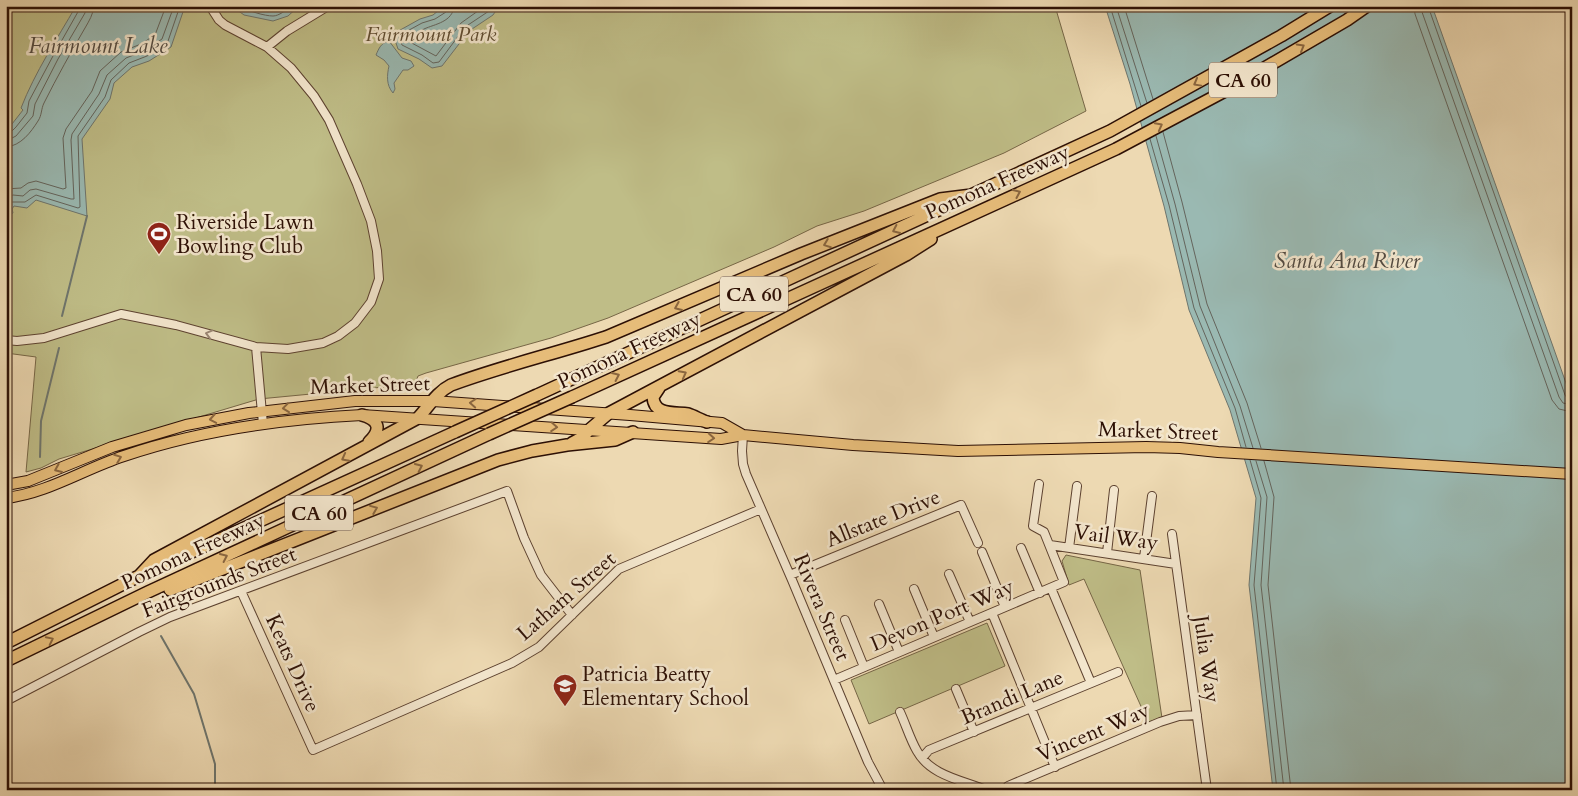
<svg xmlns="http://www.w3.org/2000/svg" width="1578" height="796" viewBox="0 0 1578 796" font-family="Cardo,serif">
<rect width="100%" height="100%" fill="#edd9b2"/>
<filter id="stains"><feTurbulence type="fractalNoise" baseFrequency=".004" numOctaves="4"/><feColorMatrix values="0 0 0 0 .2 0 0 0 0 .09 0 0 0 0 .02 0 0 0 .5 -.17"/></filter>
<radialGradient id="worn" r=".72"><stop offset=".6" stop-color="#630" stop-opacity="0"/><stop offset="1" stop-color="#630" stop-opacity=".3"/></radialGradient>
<path fill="#bfbd87" stroke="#766646" d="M6,6h1049l31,105 -82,42 -140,58 -47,15 -43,21 -166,71 -57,20 -125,35 -8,3 -3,8 -156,15 -200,60 -18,9 -15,4 10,-115 -30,-4z
M1066,555l74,15 22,148 -14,4 -64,-143 -15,6 -7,-24z
M987,623l18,43 -136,58 -18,-44z"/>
<path fill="#9ab9b2" stroke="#6e756d" d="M76,6h109l-14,41 -22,14 -17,6 -18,16 -4,16 -28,40 5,77 -51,-16 -9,8 -13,-2 -2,3 1,4 -7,5v-84l4,-11 2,1 11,-14 -2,-2c14,-36 36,-69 55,-102z
M232,6h67l-11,10 -15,5 -29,-6z
M444,6h55l-6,9 -24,16 -27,35 -10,2 -13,-9 -21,-10 -5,-15 27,-15 13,-4z
M1105,6h327l140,394v390h-299l-24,-205 7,-87 -26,-88 -41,-100 -25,-104 -34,-122z
M389,41l13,17 9,3 3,5 -6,4h-5l-9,13 1,6 -2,4c-7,-8 -6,-18 -4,-27l-5,-6 -8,-5c3,-7 5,-12 13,-14z"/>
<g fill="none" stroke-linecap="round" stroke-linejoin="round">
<path stroke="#64645c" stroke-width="1" d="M241,6c6,5 24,10 32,10 6,0 13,-6 18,-10
M448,6l-2,6 -11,7 -13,4 -22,12 -1,3 3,7 20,10 11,8 6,-1 26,-35 24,-16 4,-5
M454,6c-1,16 -19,18 -30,23 -5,3 -10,6 -15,8l-1,4 28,15 25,-33 24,-17
M1110,6l31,100
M1116,6l31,97
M1124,6l29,93
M1414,6l1,8 137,386 7,9 13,3
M1422,6v6l137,385 4,6 9,2
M1428,6l137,389 2,3 5,1
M1163,132l19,70 25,102 40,99 14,45
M6,133l5,-1 5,-5 11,-14 2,-12 24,-45 26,-46 1,-4
M1156,136l19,68 25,102 40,100 13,42
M6,139l6,-1 4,-2 17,-20 2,-12 23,-45 27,-46 1,-7
M1150,139l19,66 25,103 41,100 11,39
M6,147c15,-1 25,-15 32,-26 4,-6 3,-12 6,-18 13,-26 27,-51 41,-75 4,-7 8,-13 9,-22
M6,189l15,-1 7,-5 8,-2 27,8 3,-1 -3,-50 3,-9 26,-38 8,-20 21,-19 20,-8 14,-9 11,-29
M6,198l7,-3 10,1 7,-6 6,-1 35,10h3l-3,-59 1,-6 27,-40 8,-19 19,-17 18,-7 18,-12 12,-33
M6,211l5,-9h14l11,-7 42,13 2,-1 -2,-71 27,-39 6,-17 18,-17 18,-7 20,-12 13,-38
M1250,460l11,38 -7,87 23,205
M1256,461l11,36 -6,88 23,205
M1264,461l10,36 -6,88 23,205"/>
<path stroke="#6e756d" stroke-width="2" d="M62,316l25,-100
M40,457l1,-36 18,-73
M161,636l33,58 21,70v26"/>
<defs>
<path id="minor" d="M267,47l20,-16 41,-25
M6,340l11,1 27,-3 77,-24 55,11 80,22 32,2 35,-6 15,-7 17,-13 16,-21 8,-23 -2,-28 -6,-30 -14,-37 -28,-64 -15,-24 -23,-28 -24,-21 -42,-22 -6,-5 -9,-14
M256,347l7,77
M743,435l-1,16 1,13 3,10 46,106 76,182 15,28
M1172,534l35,256
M1050,545l126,19
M1021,548l19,45
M1069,548l8,-62
M982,552l23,55
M1107,553l7,-63
M1144,558l8,-62
M949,574l21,48
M790,575l171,-70 17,38
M1051,588l40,95
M914,589l20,48
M241,591l72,159 199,-87 27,-16 80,-78 142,-60
M879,604l20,48
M992,613l63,154
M845,620l19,47
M834,680l230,-98 -20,-50 -11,-6 6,-42
M956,689l18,43
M6,701l133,-69 31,-15 337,-126 17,47 17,37 31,40
M900,712c6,13 10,27 17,39 14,25 45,29 69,39
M922,758l7,-8 189,-78
M6,787l1,3
M1005,790l3,-4 152,-64 19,-6 18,-1"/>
<path id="major" d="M6,485l22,-4 84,-34 74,-22 63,-12 106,-12h78l197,14 92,8 21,12
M6,498c42,-5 78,-29 118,-42 76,-26 158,-37 238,-41l359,24 22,-4 110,10 105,6 188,-4 34,1 38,4 354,22"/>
<path id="highway" d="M659,388l-6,9c1,19 22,15 35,17 6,2 13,6 19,8
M537,395l573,-264 171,-95 49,-30
M572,397l544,-248 109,-58 122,-71 20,-14
M362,415c17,5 20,14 7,27
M572,443l11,-6 6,-7 20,-17 297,-158 25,-16
M139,576l15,-16 264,-142c11,-12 19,-26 33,-33 51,-19 103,-31 155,-48l195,-83 139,-55 32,-4
M170,590l328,-130 34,-9 35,-6 48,-5 18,-8
M6,643l133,-67 316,-144
M6,661l142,-69 341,-158"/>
</defs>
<use href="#minor" stroke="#5d4230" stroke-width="10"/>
<use href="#major" stroke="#2d1005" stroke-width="12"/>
<use href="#highway" stroke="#2d1005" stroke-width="14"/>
<use href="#minor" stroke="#f3e6cd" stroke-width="8"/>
<use href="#major" stroke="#e6bc79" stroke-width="10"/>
<use href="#highway" stroke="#e6bc79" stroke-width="11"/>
<defs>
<path id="highway-bridge" d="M455,432l82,-37
M489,434l83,-37"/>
</defs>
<use href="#highway-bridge" stroke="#2d1005" stroke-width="14" stroke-linecap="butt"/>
<use href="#highway-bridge" stroke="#e6bc79" stroke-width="11"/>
</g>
<defs><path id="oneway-chevron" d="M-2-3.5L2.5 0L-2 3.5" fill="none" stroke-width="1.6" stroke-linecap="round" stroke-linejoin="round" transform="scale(1.25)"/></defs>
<g stroke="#8a663f">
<use href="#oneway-chevron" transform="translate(1301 47) rotate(-30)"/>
<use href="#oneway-chevron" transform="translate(1197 83) rotate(151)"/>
<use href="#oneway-chevron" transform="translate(1159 126) rotate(-28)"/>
<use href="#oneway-chevron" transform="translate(1017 193) rotate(-24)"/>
<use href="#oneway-chevron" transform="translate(896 230) rotate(155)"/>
<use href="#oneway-chevron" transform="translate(827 244) rotate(159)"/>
<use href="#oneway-chevron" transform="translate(678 307) rotate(157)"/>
<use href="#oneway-chevron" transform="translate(683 374) rotate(-28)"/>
<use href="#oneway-chevron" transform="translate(616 376) rotate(-25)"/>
<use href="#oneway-chevron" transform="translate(473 403) rotate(-176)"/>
<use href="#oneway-chevron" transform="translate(286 408) rotate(173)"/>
<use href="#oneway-chevron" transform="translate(213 419) rotate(170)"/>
<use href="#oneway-chevron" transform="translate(554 427) rotate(4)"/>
<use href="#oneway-chevron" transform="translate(711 438) rotate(4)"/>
<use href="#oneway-chevron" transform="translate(118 458) rotate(-21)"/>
<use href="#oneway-chevron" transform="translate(345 458) rotate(152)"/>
<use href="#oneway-chevron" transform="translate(419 467) rotate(-25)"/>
<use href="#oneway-chevron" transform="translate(58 469) rotate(157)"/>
<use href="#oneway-chevron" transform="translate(374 509) rotate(-22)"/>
<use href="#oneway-chevron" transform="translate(224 557) rotate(-25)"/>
<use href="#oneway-chevron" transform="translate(50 640) rotate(-26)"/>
</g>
<use stroke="#9a8673" href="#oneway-chevron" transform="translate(209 334) rotate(-165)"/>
<defs>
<symbol id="stadium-pin" viewBox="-11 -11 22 30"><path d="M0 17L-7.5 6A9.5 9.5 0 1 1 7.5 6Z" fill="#8f2418" stroke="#f3e6cd"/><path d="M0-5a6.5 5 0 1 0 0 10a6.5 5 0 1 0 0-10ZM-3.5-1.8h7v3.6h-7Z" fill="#fff"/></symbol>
<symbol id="school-pin" viewBox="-11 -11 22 30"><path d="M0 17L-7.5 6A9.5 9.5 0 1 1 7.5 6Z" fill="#8f2418" stroke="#f3e6cd"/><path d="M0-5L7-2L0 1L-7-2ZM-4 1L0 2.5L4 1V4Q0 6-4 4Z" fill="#fff"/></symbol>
</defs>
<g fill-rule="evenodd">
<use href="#stadium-pin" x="145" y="220" width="28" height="38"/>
<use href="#school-pin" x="551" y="672" width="28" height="38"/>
</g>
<g text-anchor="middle" stroke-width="5" stroke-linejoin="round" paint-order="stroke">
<g fill="#f3e6cd" stroke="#685041" stroke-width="1">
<rect x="1209" y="62.5" width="68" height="35" rx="4"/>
<rect x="720" y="276.5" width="68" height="35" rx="4"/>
<rect x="285" y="495.5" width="68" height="35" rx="4"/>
</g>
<g font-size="20" font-weight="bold" fill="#2d1005">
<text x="1243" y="87">CA 60</text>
<text x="754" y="301">CA 60</text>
<text x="319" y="520">CA 60</text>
</g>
<g font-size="21" font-style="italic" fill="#604d32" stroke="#f3e6cd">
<text x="431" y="41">Fairmount Park</text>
</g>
<g font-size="21" fill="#2d1005" stroke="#f3e6cd">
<text transform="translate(997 182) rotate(-24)" y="7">Pomona Freeway</text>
<text transform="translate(629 350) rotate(-25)" y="7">Pomona Freeway</text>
<text transform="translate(370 385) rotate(-2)" y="7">Market Street</text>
<text transform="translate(1158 431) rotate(2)" y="7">Market Street</text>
<text transform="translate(883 518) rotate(-22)" y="7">Allstate Drive</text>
<text transform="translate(1116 537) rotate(8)" y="7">Vail Way</text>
<text transform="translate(193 551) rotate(-25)" y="7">Pomona Freeway</text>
<text transform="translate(219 582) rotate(-21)" y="7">Fairgrounds Street</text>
<text transform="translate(566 596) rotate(-41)" y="7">Latham Street</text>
<text transform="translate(822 607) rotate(67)" y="7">Rivera Street</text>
<text transform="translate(942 615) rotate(-23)" y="7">Devon Port Way</text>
<text transform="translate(1207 659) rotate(82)" y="7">Julia Way</text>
<text transform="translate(293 663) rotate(66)" y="7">Keats Drive</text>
<text transform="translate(1012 697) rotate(-23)" y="7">Brandi Lane</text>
<text transform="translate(1093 732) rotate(-23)" y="7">Vincent Way</text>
</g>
<g font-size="21" fill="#2d1005" stroke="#f3e6cd" text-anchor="start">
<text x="176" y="229">Riverside Lawn<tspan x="176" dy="24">Bowling Club</tspan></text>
<text x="582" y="681">Patricia Beatty<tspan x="582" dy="24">Elementary School</tspan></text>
</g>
<g font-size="22" font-style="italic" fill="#534b42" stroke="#f3e6cd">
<text x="98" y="53">Fairmount Lake</text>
<text x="1347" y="268">Santa Ana River</text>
</g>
</g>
<rect width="1578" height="796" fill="none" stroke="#edd9b2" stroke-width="25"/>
<rect x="8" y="8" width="1563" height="781" fill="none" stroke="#2d1005" stroke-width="2.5"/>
<rect x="12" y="12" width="1553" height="771" fill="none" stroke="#2d1005"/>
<rect width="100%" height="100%" filter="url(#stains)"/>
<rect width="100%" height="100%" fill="url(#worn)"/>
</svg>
